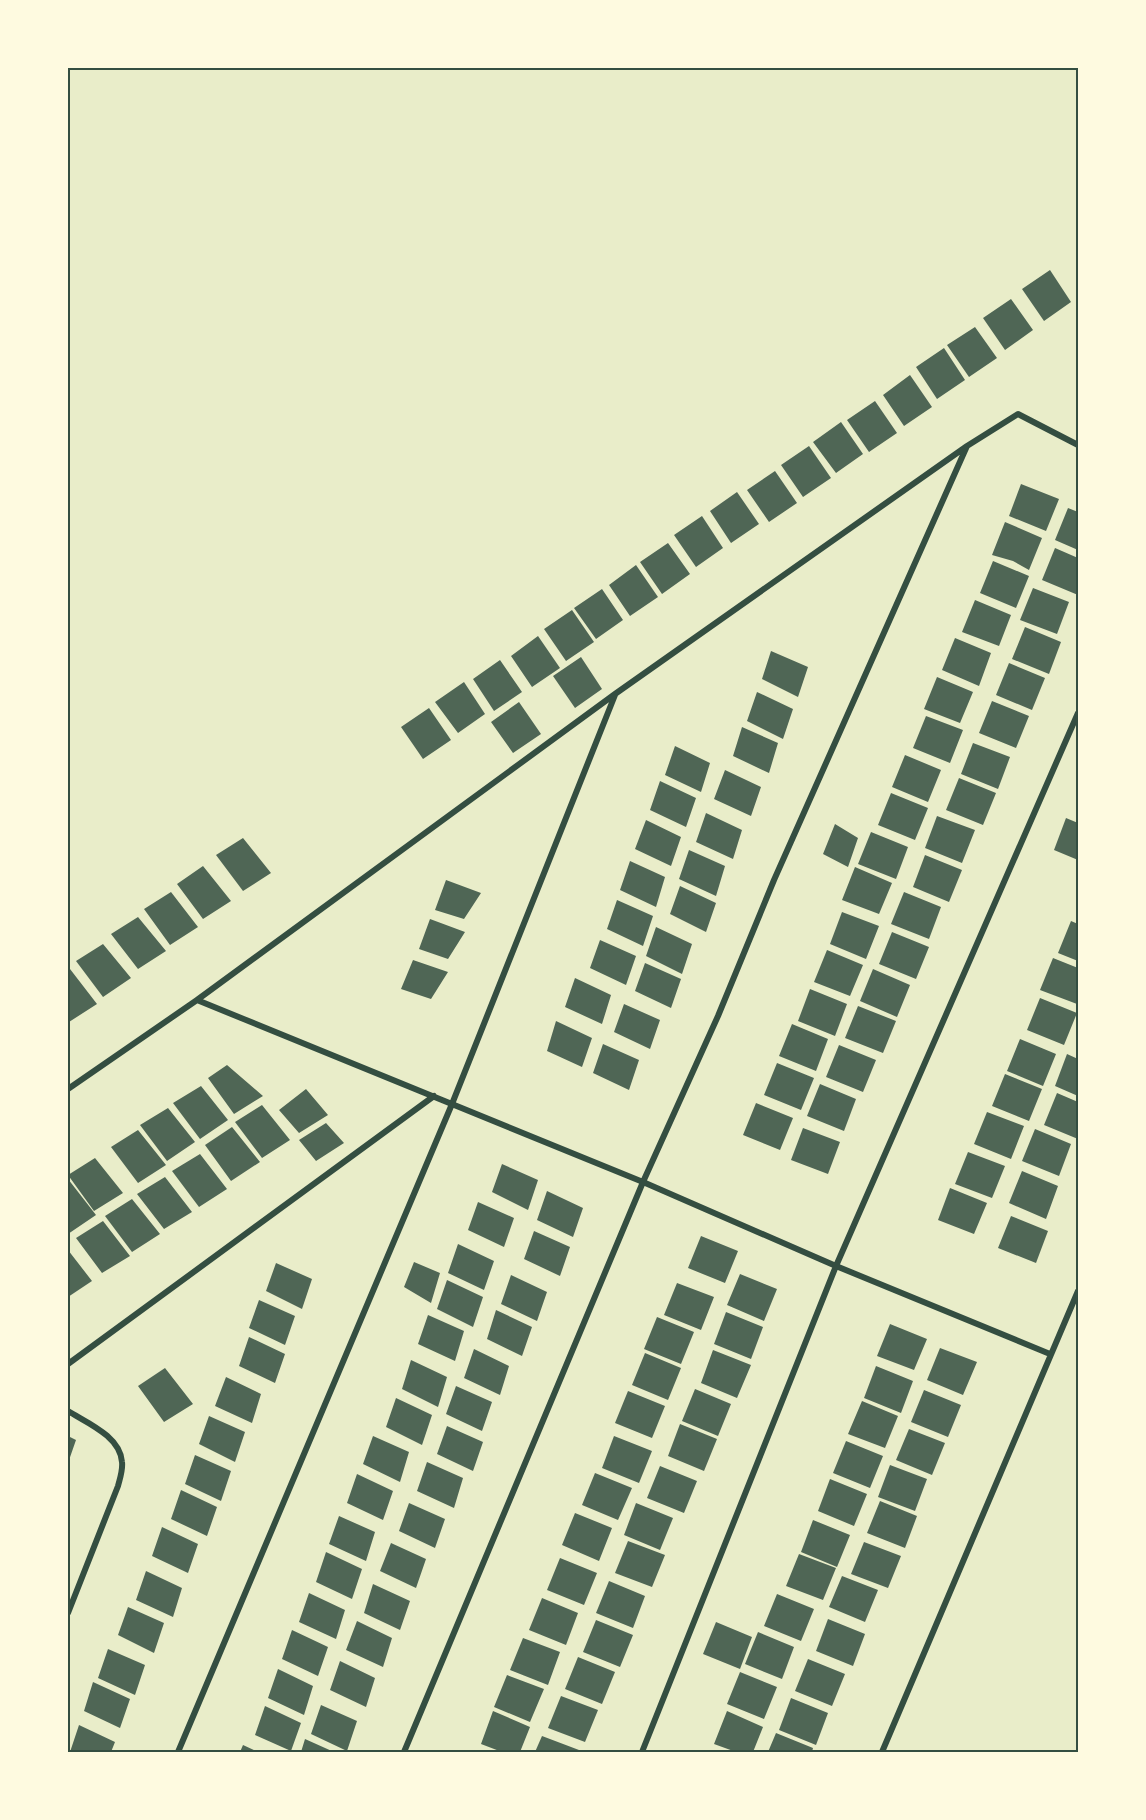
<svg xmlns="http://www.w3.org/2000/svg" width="1146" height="1820" viewBox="0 0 1146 1820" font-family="Karla,sans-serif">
<rect width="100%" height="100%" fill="#e9edc9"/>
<path fill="#4f6655" d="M1050,270l21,32 -27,19 -22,-32z
M1011,299l22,31 -28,20 -22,-32z
M975,327l22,31 -28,19 -22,-32z
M944,348l21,32 -28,19 -21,-32z
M910,375l22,32 -28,19 -21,-31z
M875,401l22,32 -28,19 -22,-32z
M841,422l22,32 -27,19 -23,-31z
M809,446l22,32 -28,19 -22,-32z
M775,471l22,32 -28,19 -22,-32z
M1021,484l38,15 -13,32 -37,-15z
M737,492l22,32 -28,19 -21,-32z
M1068,508l10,4v38l-23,-10z
M702,516l21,32 -27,19 -22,-32z
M1005,522l37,16 -13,32 -16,-9 -21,-6z
M668,543l22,31 -28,20 -22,-32z
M1055,548l23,10v37l-36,-15z
M993,561l36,15 -13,32 -36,-15z
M636,565l22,32 -28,19 -21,-31z
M1033,588l36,14 -12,32 -37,-14z
M602,589l21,31 -27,19 -22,-31z
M975,600l36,15 -12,31 -37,-14z
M572,610l22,32 -28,19 -22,-32z
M1025,627l36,15 -12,32 -37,-15z
M538,636l22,32 -28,19 -21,-31z
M955,638l36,15 -12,33 -37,-16z
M771,651l37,16 -10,30 -36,-18z
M581,657l21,32 -27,19 -22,-32z
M500,660l22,32 -28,19 -21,-32z
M1009,663l36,15 -13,32 -36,-15z
M937,677l36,15 -13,31 -36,-14z
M464,682l21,32 -27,19 -23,-31z
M757,692l36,17 -10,30 -36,-18z
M992,701l37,15 -13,32 -37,-15z
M519,702l22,32 -28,19 -22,-31z
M429,708l22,32 -28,19 -22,-32z
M926,716l37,14 -13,33 -37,-15z
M742,727l36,16 -9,30 -36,-17z
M973,743l37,14 -12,32 -37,-15z
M675,746l35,17 -9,29 -36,-17z
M905,755l36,15 -13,32 -36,-15z
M725,770l36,17 -10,29 -37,-17z
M959,778l37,15 -13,32 -37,-15z
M660,781l36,17 -10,29 -36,-17z
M891,793l37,15 -13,32 -37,-15z
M706,813l36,17 -9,29 -37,-17z
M937,816l38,14 -13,33 -37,-15z
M1066,818l12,5v37l-24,-10z
M646,820l35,17 -10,29 -36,-17z
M835,824l23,14 -10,29 -25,-13z
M871,832l37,15 -12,32 -38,-15z
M243,838l28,35 -28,18 -27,-36z
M689,850l36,16 -9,30 -37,-17z
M925,855l37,15 -13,32 -36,-15z
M630,861l35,16 -9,30 -36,-17z
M203,866l28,35 -28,18 -26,-35z
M855,867l37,16 -13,31 -37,-14z
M446,880l35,13 -17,26 -29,-9z
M680,886l36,17 -10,29 -36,-18z
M171,892l27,35 -28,18 -26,-36z
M904,892l37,15 -12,32 -38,-15z
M617,900l36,16 -10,30 -36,-17z
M842,912l37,14 -13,33 -36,-15z
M138,917l28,34 -28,18 -27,-35z
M430,919l35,13 -17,27 -29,-10z
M1071,921l7,3v37l-20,-8z
M656,927l36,17 -10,30 -36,-18z
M892,932l37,15 -13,32 -37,-15z
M600,940l36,16 -10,29 -36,-17z
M103,944l28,34 -28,19 -27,-36z
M827,950l36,15 -13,31 -36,-14z
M1053,958l25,10 -1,36 -37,-14z
M413,960l35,12 -17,27 -30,-10z
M645,963l36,16 -10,29 -36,-17z
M70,969l27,35 -28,18 -1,-2v-49z
M873,969l37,16 -13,32 -37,-16z
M575,978l36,17 -9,29 -37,-17z
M810,989l37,15 -12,32 -37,-15z
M1040,998l37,15 -13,32 -37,-15z
M624,1004l36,16 -10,29 -36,-17z
M858,1006l38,15 -13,32 -38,-15z
M556,1021l36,17 -10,29 -35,-16z
M792,1024l36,15 -12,32 -37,-15z
M1020,1039l36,15 -13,32 -36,-15z
M603,1044l36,16 -10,30 -36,-17z
M839,1045l37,15 -13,32 -37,-15z
M1067,1054l11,5v37l-23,-10z
M777,1063l37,15 -13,32 -37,-15z
M227,1065l36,31 -29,18 -26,-36z
M1005,1074l37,15 -13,32 -37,-15z
M820,1084l36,15 -12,32 -37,-15z
M201,1086l27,34 -28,19 -27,-36z
M306,1089l22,26 -29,18 -20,-23z
M1057,1093l21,9v37l-34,-14z
M756,1103l37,15 -13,32 -37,-15z
M262,1105l28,35 -28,18 -27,-36z
M168,1108l27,34 -28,19 -27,-36z
M987,1112l37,14 -13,33 -37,-15z
M326,1123l18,20 -28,18 -17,-21z
M232,1127l28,35 -29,19 -26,-36z
M803,1128l37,14 -12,32 -37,-14z
M1035,1129l36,15 -12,32 -37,-15z
M138,1130l28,35 -28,18 -27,-36z
M968,1152l37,14 -13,32 -37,-14z
M200,1154l27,35 -28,18 -27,-36z
M95,1158l28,35 -29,18 -26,-36z
M502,1164l36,16 -10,30 -36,-18z
M1022,1171l36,15 -12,33 -37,-16z
M165,1177l27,35 -28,17 -27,-35z
M68,1179l28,36 -28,19z
M950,1188l37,15 -13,31 -36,-14z
M547,1191l36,17 -10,29 -36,-17z
M132,1199l28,35 -28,18 -27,-36z
M478,1202l36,16 -10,29 -36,-17z
M1011,1216l37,15 -12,32 -38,-15z
M103,1221l27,35 -28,17 -26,-35z
M534,1231l36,16 -10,29 -36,-17z
M701,1236l37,15 -13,32 -37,-15z
M458,1244l36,17 -10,29 -36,-17z
M68,1250l24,31 -24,16z
M414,1262l26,11 -9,30 -27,-16z
M276,1263l36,16 -10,30 -36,-18z
M740,1274l37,15 -13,32 -37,-16z
M511,1275l36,17 -10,29 -36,-17z
M447,1280l36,17 -10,30 -36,-18z
M677,1283l37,14 -13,33 -37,-15z
M259,1300l36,16 -10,29 -36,-17z
M496,1310l36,17 -10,29 -35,-17z
M726,1312l37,15 -12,32 -37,-15z
M428,1315l36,16 -9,30 -37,-17z
M657,1317l37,15 -13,32 -37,-15z
M890,1324l37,15 -13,31 -37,-14z
M249,1337l36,17 -10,29 -36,-17z
M940,1348l37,14 -14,33 -36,-15z
M474,1349l35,17 -9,29 -36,-17z
M713,1350l38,15 -14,33 -36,-15z
M645,1353l36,15 -13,32 -36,-15z
M411,1360l36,17 -9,30 -36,-18z
M876,1366l37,15 -12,32 -37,-15z
M165,1368l28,36 -29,18 -26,-36z
M226,1377l35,17 -9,29 -37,-17z
M456,1386l36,16 -10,29 -36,-17z
M695,1389l36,15 -13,32 -36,-15z
M924,1390l37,15 -13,32 -37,-15z
M628,1391l37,15 -13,32 -37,-15z
M396,1398l36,17 -10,30 -36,-18z
M862,1401l36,15 -13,32 -37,-14z
M209,1416l36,16 -10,30 -36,-18z
M680,1424l37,15 -13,32 -36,-15z
M447,1426l36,16 -10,29 -36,-17z
M909,1429l36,14 -13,32 -36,-15z
M68,1436l8,4 -8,23z
M373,1436l36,16 -9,30 -37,-18z
M614,1436l38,15 -13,32 -37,-15z
M846,1441l37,15 -13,32 -37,-15z
M195,1455l36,16 -10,30 -36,-17z
M427,1462l36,16 -9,30 -37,-17z
M890,1465l37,14 -12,32 -37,-14z
M660,1466l37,15 -13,32 -37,-15z
M595,1473l37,15 -14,32 -36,-15z
M357,1474l36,17 -10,29 -36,-17z
M830,1479l37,15 -13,32 -36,-15z
M181,1490l36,17 -10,29 -36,-17z
M880,1501l37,15 -12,32 -38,-15z
M409,1503l36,16 -10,29 -36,-17z
M636,1503l37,15 -13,32 -36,-15z
M575,1513l37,15 -13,33 -37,-16z
M339,1516l36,16 -9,29 -37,-17z
M813,1520l37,15 -13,32 -36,-15z
M162,1527l36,17 -10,29 -36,-17z
M628,1541l37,14 -13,32 -37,-14z
M864,1542l37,14 -13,32 -37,-14z
M391,1543l35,16 -10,29 -36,-17z
M326,1552l36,17 -10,30 -36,-17z
M799,1554l37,14 -13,32 -37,-14z
M560,1558l37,15 -13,32 -37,-15z
M146,1571l36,17 -9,29 -37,-17z
M842,1576l36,14 -13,32 -36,-15z
M609,1581l36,15 -12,32 -37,-15z
M373,1584l37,17 -10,29 -36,-17z
M309,1593l36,17 -9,29 -37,-17z
M777,1594l37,15 -13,32 -37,-15z
M542,1598l36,15 -12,32 -37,-15z
M128,1607l36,16 -10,30 -36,-18z
M828,1619l37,15 -12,32 -37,-15z
M596,1620l37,15 -13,32 -37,-15z
M357,1621l35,17 -9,29 -37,-17z
M716,1622l36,15 -12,32 -37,-15z
M292,1630l36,17 -10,29 -36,-17z
M758,1632l36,15 -12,32 -37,-15z
M523,1638l37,14 -12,33 -38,-15z
M108,1649l37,16 -10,30 -37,-17z
M578,1657l37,15 -13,32 -37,-15z
M808,1659l37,15 -13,32 -37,-15z
M340,1661l35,17 -9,29 -36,-17z
M278,1669l35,17 -9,29 -36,-17z
M740,1672l37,15 -13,32 -37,-15z
M507,1675l37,14 -14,33 -36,-15z
M93,1682l37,17 -10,29 -36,-17z
M561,1696l37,14 -13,32 -37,-14z
M791,1698l37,15 -12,32 -37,-15z
M321,1705l36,16 -10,30 -36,-17z
M265,1706l36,17 -10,28 -36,-16z
M493,1711l37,16 -10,25h-18l-21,-8z
M727,1711l36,16 -10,25h-17l-22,-8z
M79,1725l36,17 -4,10h-41z
M776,1733l37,15 -1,4h-44z
M542,1736l37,14 -1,2h-43z
M305,1739l29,13h-33z
M243,1745l15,7h-18z"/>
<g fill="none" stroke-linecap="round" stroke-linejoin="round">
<path stroke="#344e41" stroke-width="6" d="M197,1000l446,182 193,84 214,88
M68,1089l129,-89 418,-306 352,-248 51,-32 60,31
M68,1364l366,-268
M68,1411c19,12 52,25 54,51 1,8 -2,16 -4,24l-50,127
M178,1752l274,-648 163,-409
M404,1752l239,-570 75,-166 56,-136 193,-434
M642,1752l194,-486 242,-553
M882,1752l196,-461"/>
</g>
<rect width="1146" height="1820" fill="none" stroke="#fefae0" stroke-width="138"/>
<rect x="69" y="69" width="1008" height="1682" fill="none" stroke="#344e41" stroke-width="2"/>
</svg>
